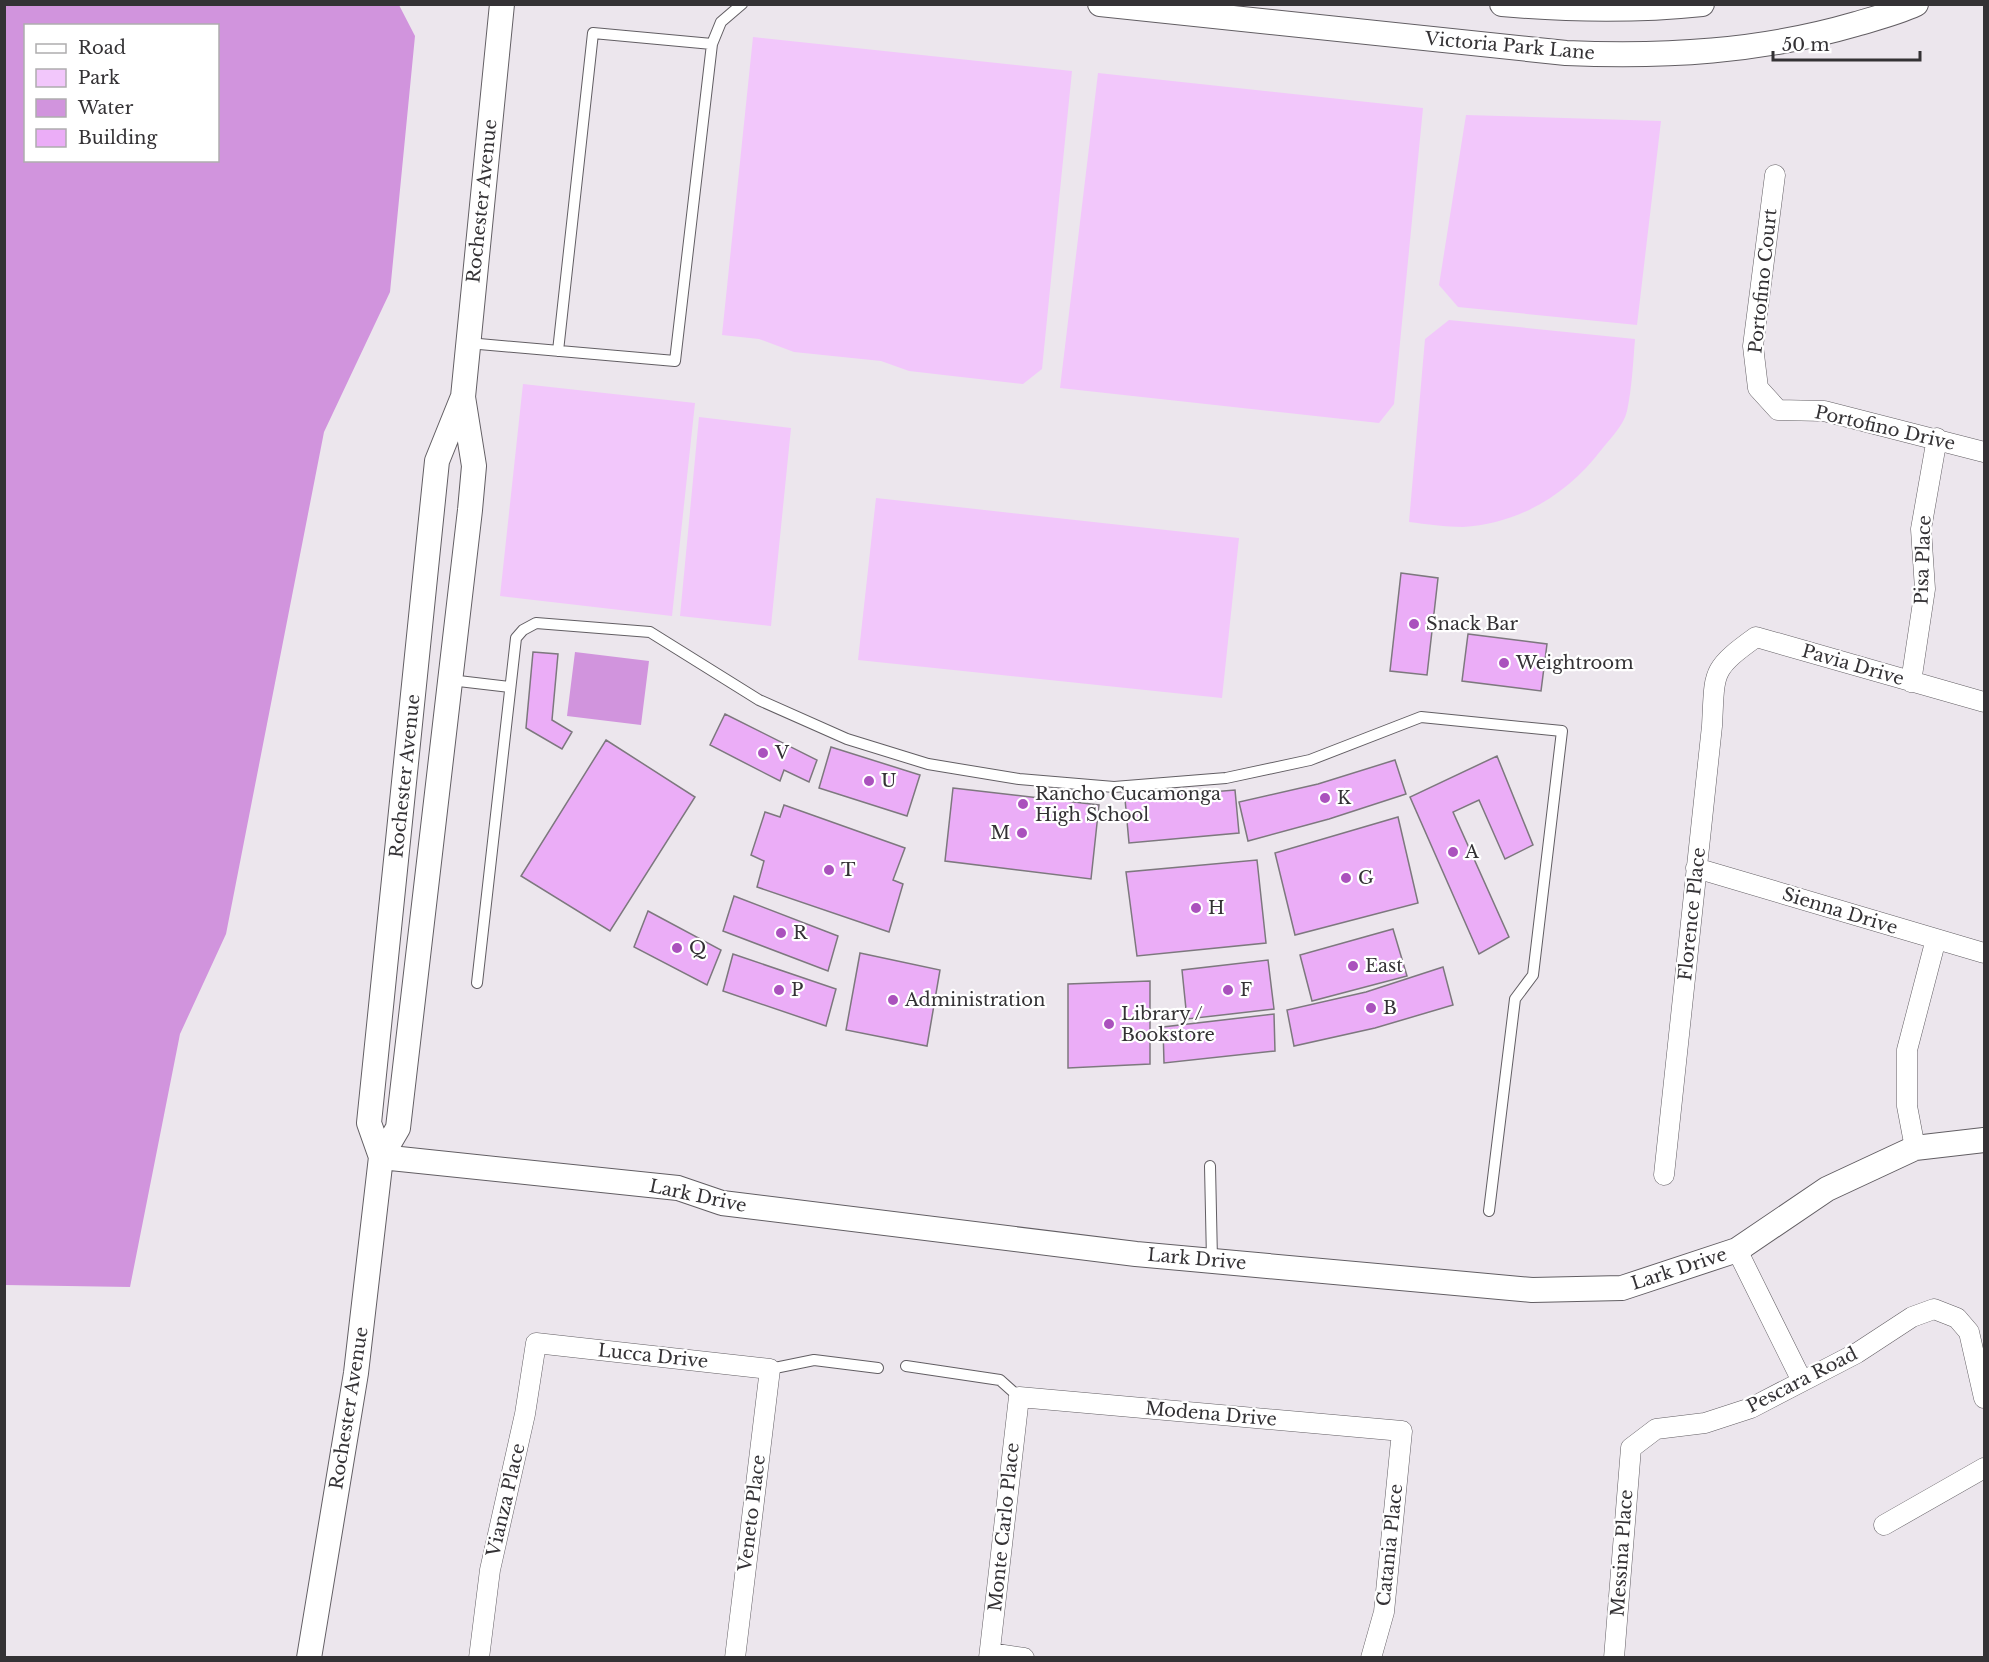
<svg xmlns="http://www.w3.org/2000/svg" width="1989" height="1662" viewBox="0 0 1989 1662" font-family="'Libre Baskerville',serif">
<rect width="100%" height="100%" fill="#ece6ed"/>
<path fill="#f2c7fb" d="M753,37l319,34 -30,298 -19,15 -114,-13 -28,-10 -87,-9 -35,-13 -37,-4z
M1098,73l325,35 -29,296 -15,19 -319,-35z
M1466,115l195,6 -24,204 -179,-18 -19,-22z
M1449,320l186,19c-2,24 -3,49 -8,72 -3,14 -17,28 -25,38 -34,45 -83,75 -139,78 -17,0 -37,-3 -54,-5l16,-183z
M523,384l172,19 -23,213 -172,-20z
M699,417l92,11 -20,198 -91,-10z
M876,498l363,40 -17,160 -364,-38z"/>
<path fill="#d194dd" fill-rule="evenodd" d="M5,4l394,1 16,31 -25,256 -66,140 -98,502 -46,100 -50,253 -125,-2zM26,26h192v134h-192z
M575,652l74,9 -8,64 -74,-9z"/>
<path fill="#ebadf7" stroke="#7d787e" stroke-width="1.5" d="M1401,573l37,5 -11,97 -37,-4z
M1468,634l79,10 -6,47 -79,-10z
M533,652l25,2 -6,66 20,12 -10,17 -36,-21z
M725,714l92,46 -8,22 -25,-12 -4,11 -70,-36z
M606,740l89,57 -85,134 -89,-55z
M831,747l89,28 -13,41 -88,-28z
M1497,756l36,89 -28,14 -26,-59 -26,12 56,125 -30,17 -69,-157z
M1395,760l11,34 -77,25 -81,22 -9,-39 79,-18z
M953,788l146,17 -8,74 -146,-18z
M1235,790l4,43 -110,10 -4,-44z
M784,805l121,43 -12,32 10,4 -14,48 -132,-45 7,-26 -13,-6 14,-43 15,5z
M1398,817l20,86 -123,32 -20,-82z
M1257,860l9,83 -129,13 -11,-84z
M734,896l104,40 -10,35 -105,-40z
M648,911l73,39 -14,35 -73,-38z
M1393,929l14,47 -95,25 -12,-46z
M860,953l80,17 -13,76 -81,-16z
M733,954l103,35 -10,37 -103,-35z
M1268,960l6,49 -87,10 -5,-49z
M1443,967l10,38 -78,23 -81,18 -7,-36 79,-18z
M1150,981v83l-82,4v-84z
M1274,1014l1,37 -111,12 -1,-36z"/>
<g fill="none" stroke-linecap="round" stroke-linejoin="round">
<defs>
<path id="service" d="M712,44l9,-22 21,-18
M468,343c69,6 138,12 207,18l37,-317 -119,-11 -35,318
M450,680l60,7
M477,983l39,-345 7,-8 13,-7 114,9 109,68 88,39 81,25 91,15 95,8 112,-9 84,-18 111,-43 141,14 -29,244 -18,24 -26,212
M1210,1166l2,94
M906,1366l94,14 19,17
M770,1369l44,-9 64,8"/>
<path id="minor" d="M1775,175l-22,171 5,42 20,22 46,1 160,41
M1911,682l14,-93 -4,-60 16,-91
M1696,868l288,85
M1915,1148l-8,-42v-56l29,-111
M1664,1175l48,-449c3,-54 -2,-56 44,-89l228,65
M1737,1250l65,131
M1884,1525l100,-57
M990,1653l34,5
M479,1658l11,-88 35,-156 11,-71 234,26 -35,289
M989,1658l30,-261 383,34 -18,181 -13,46
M1614,1658l17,-210 25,-19 49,-6 46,-15 106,-55 55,-36 22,-8 23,9 12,14 15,66"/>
<path id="tertiary" d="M1100,4l466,49c99,4 194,-1 290,-29 20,-6 41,-11 60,-20
M1502,4c68,6 133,7 200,0
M381,1157l297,31 44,15 414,51 396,36 90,-2 115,-38 90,-61 88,-41 69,-8
M381,1157l-12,-34 68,-662 25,-62
M309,1658l47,-285 25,-216 17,-29 72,-618 4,-44 -11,-69 39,-393"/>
</defs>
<use href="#service" stroke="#625e63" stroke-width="12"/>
<use href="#minor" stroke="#625e63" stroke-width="21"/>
<use href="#tertiary" stroke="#625e63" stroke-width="26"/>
<use href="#service" stroke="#fff" stroke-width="10"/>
<use href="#minor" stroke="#fff" stroke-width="20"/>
<use href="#tertiary" stroke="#fff" stroke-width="24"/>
</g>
<g fill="#aa51bd" stroke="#fff" stroke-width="2">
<circle cx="1414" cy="624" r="6"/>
<circle cx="1504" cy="663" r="6"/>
<circle cx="763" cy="753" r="6"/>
<circle cx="869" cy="781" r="6"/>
<circle cx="1325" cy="798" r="6"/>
<circle cx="1023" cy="804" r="6"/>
<circle cx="1022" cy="833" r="6"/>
<circle cx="1453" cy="852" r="6"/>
<circle cx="829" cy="870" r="6"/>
<circle cx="1346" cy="878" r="6"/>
<circle cx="1196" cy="908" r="6"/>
<circle cx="781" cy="933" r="6"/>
<circle cx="677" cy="948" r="6"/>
<circle cx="1353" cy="966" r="6"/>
<circle cx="779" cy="990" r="6"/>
<circle cx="1228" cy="990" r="6"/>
<circle cx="893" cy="1000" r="6"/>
<circle cx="1371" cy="1008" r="6"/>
<circle cx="1109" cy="1024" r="6"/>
</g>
<g text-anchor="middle" stroke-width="4.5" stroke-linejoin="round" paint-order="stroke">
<g font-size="18" fill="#343235" stroke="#fff">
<text transform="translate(1510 46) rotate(5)" y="6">Victoria Park Lane</text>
<text transform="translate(482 201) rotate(-84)" y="6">Rochester Avenue</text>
<text transform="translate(1763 281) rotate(-84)" y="6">Portofino Court</text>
<text transform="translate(1885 428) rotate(13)" y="6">Portofino Drive</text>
<text transform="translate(1923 560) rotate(-88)" y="6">Pisa Place</text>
<text transform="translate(1853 665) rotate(16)" y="6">Pavia Drive</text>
<text transform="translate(405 776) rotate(-84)" y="6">Rochester Avenue</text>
<text transform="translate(1840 911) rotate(17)" y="6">Sienna Drive</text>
<text transform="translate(1692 914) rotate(-84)" y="6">Florence Place</text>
<text transform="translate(698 1196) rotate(12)" y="6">Lark Drive</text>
<text transform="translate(1197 1259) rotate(5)" y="6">Lark Drive</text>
<text transform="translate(1679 1269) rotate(-18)" y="6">Lark Drive</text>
<text transform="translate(653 1356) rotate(6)" y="6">Lucca Drive</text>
<text transform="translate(1802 1380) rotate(-27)" y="6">Pescara Road</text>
<text transform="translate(349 1408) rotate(-81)" y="6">Rochester Avenue</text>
<text transform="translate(1211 1414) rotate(5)" y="6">Modena Drive</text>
<text transform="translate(506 1500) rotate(-77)" y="6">Vianza Place</text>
<text transform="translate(752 1513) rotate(-83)" y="6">Veneto Place</text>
<text transform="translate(1004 1527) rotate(-84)" y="6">Monte Carlo Place</text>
<text transform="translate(1390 1545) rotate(-84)" y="6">Catania Place</text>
<text transform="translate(1622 1553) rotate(-86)" y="6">Messina Place</text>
</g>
<g font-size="18" fill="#343235" stroke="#fff" text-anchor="start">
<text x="1426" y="630">Snack Bar</text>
<text x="1516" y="669">Weightroom</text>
<text x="775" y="759">V</text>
<text x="881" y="787">U</text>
<text x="1035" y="800">Rancho Cucamonga<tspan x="1035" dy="21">High School</tspan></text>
<text x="1337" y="804">K</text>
<text x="1010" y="839" text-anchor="end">M</text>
<text x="1465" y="858">A</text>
<text x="841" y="876">T</text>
<text x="1358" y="884">G</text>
<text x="1208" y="914">H</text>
<text x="793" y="939">R</text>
<text x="689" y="954">Q</text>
<text x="1365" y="972">East</text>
<text x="791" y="996">P</text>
<text x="1240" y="996">F</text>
<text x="905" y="1006">Administration</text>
<text x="1383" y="1014">B</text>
<text x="1121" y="1020">Library /<tspan x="1121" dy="21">Bookstore</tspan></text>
</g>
</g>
<rect width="1989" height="1662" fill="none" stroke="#343235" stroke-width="12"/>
<rect x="24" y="24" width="195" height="138" fill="#ffffff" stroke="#aeadae" stroke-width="1.5"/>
<rect x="36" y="44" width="30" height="9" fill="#ffffff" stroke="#aeadae" stroke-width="1.5"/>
<text x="78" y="54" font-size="18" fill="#343235">Road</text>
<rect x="36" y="69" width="30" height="18" fill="#f2c7fb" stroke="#aeadae" stroke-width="1.5"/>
<text x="78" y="84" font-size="18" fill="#343235">Park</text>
<rect x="36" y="99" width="30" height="18" fill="#d194dd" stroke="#aeadae" stroke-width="1.5"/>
<text x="78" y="114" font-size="18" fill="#343235">Water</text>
<rect x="36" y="129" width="30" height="18" fill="#ebadf7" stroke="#aeadae" stroke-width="1.5"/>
<text x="78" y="144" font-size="18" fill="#343235">Building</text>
<path d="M1773 51v9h147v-9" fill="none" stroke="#343235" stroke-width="3"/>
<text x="1782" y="51" font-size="18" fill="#343235" stroke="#ffffff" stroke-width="4.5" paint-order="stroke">50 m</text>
</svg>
